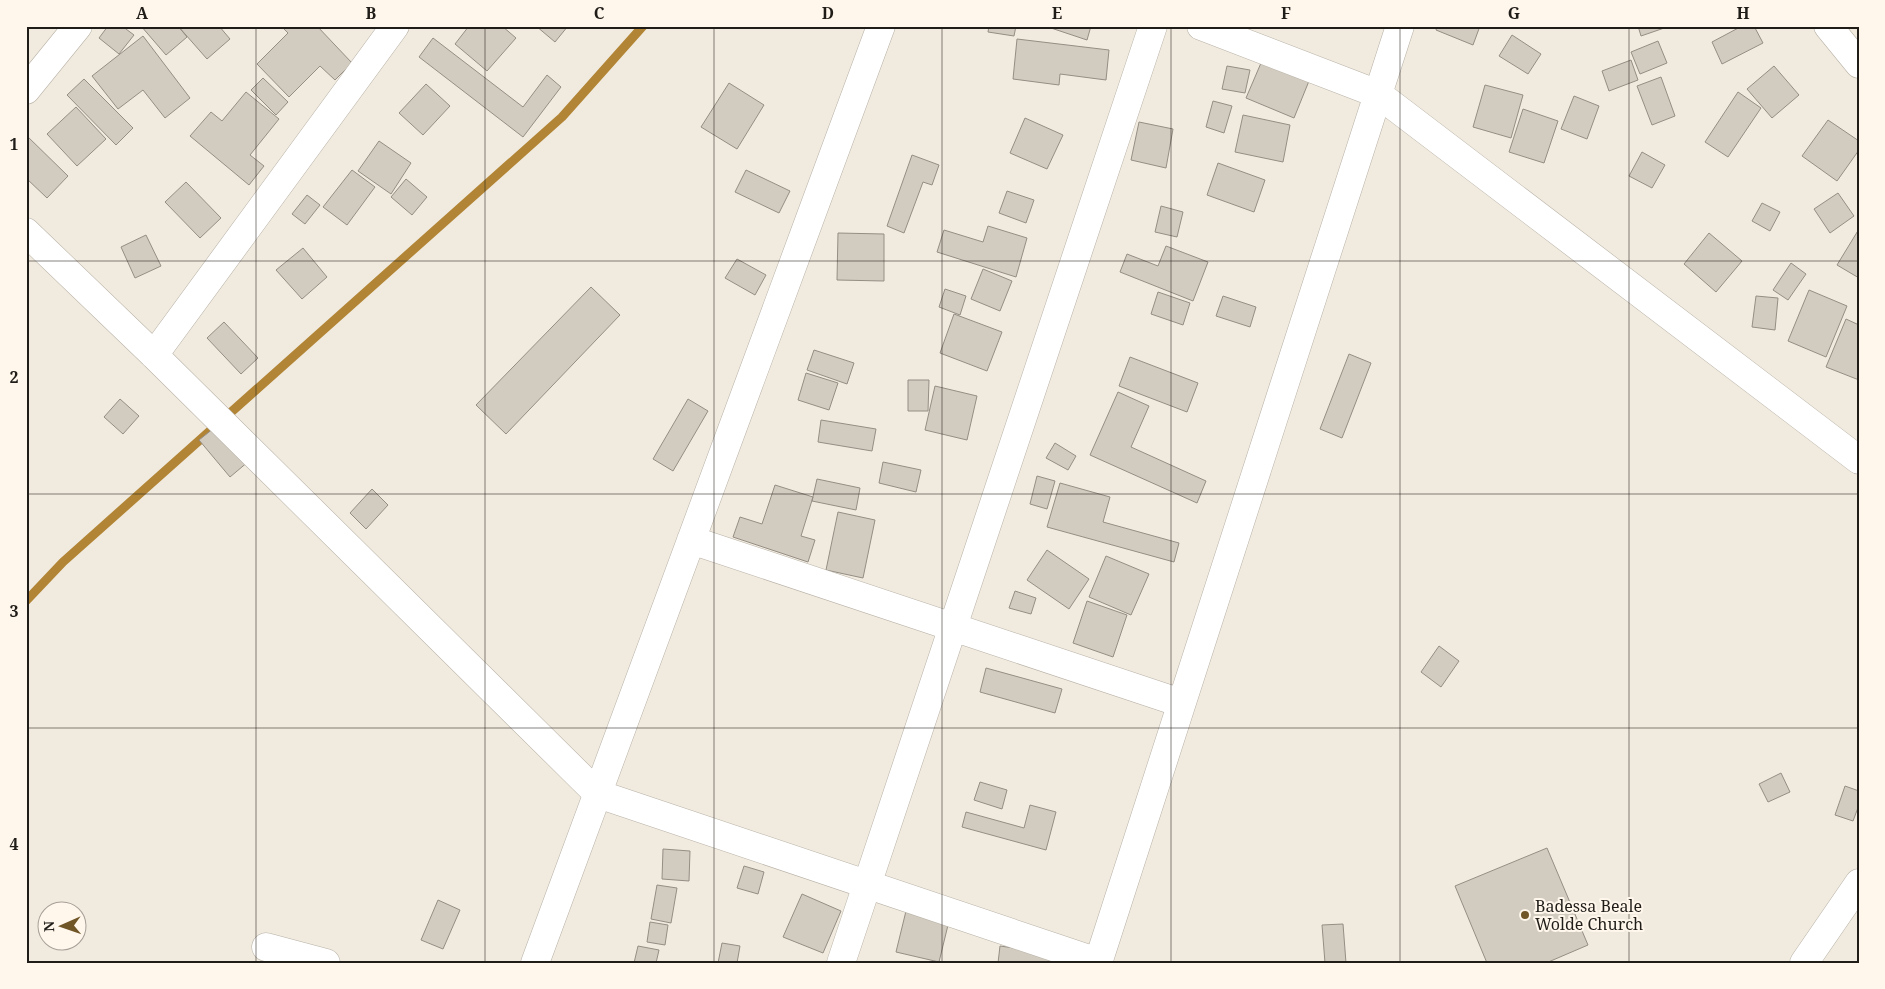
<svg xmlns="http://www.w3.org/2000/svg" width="1885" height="989" viewBox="0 0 1885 989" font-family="'Noto Serif',serif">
<rect width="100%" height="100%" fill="#f1eadf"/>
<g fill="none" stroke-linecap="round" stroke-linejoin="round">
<path stroke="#b18535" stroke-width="9" d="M26,601l37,-39 499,-445 81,-91"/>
</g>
<path fill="#d2cbc0" stroke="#958e84" d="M108,26h14l12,9 -15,19 -20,-16z
M141,26h37l9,11 -21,18z
M178,26h41l11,13 -23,20z
M281,26h36l35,37 -17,17 -15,-14 -31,31 -32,-33 31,-31z
M469,26h33l14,12 -29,33 -32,-27z
M536,26h32l-13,16z
M989,26h27l-2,10 -26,-4z
M1045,26h46l-4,14z
M1437,26h43l-7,19 -37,-15z
M1638,26h32l-29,10z
M1742,26h12l9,17 -41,21 -10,-22z
M1512,35l29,19 -13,20 -29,-18z
M143,36l47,62 -25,20 -22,-28 -25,19 -26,-33z
M433,38l90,69 24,-32 14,12 -38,50 -104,-80z
M1017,39l92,11 -3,30 -46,-6 -1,11 -46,-6z
M1658,41l9,22 -27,11 -9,-22z
M1264,56l47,20 -17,42 -48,-20z
M1631,60l7,20 -29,11 -7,-20z
M1227,66l23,4 -5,23 -23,-4z
M1774,66l25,29 -27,23 -25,-29z
M1661,77l14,39 -23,9 -15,-39z
M263,78l25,24 -12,13 -25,-25z
M84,79l49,49 -17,17 -49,-50z
M729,83l35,22 -27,44 -36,-22z
M426,84l24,22 -27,29 -24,-22z
M1485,85l38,10 -12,43 -38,-11z
M246,92l33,27 -29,36 14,11 -15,19 -59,-49 21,-24 11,9z
M1738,92l23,16 -33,49 -23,-15z
M1574,96l25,10 -12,33 -26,-10z
M1213,101l19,5 -8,27 -18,-6z
M76,107l30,32 -29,27 -30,-32z
M1523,109l35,12 -14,42 -35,-11z
M1243,115l47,10 -7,37 -48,-10z
M1025,118l38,17 -16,34 -37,-16z
M1828,120l31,21v9l-22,31 -35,-25z
M1139,122l34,7 -7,39 -35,-8z
M26,135l42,41 -21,22 -21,-20z
M379,141l32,22 -20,31 -33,-23z
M1642,152l23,13 -13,23 -23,-12z
M912,155l27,10 -7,20 -9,-3 -19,51 -17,-7z
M1218,163l47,17 -11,32 -47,-17z
M352,170l23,17 -28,38 -24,-18z
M746,170l44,21 -11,22 -44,-21z
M406,179l21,18 -15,18 -21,-18z
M186,182l35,36 -21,20 -35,-36z
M1007,191l27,9 -8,23 -27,-10z
M1838,193l16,23 -24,17 -16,-24z
M307,195l13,10 -15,19 -13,-10z
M1762,203l18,9 -10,19 -18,-10z
M1161,206l22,6 -6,25 -22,-5z
M988,226l39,12 -11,39 -79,-25 7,-22 39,12z
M1859,229v49l-22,-13z
M838,233l46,1v47l-47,-1z
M1709,233l33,28 -26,31 -32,-28z
M146,235l15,31 -26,12 -14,-31z
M1166,246l42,16 -15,39 -73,-29 7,-18 31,12z
M303,248l24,29 -25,22 -26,-29z
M737,259l29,16 -11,20 -30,-17z
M1791,263l15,11 -18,26 -15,-10z
M983,269l29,12 -12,30 -29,-12z
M591,287l29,28 -114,119 -30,-29z
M945,289l21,7 -6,19 -21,-8z
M1809,290l38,16 -21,51 -38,-16z
M1158,292l32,11 -7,22 -32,-11z
M1223,296l33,11 -6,20 -34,-11z
M1756,296l22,2 -3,32 -23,-3z
M954,314l48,18 -15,39 -47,-18z
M1846,319l13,6v55l-33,-13z
M224,322l34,36 -17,16 -34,-36z
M814,350l40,13 -7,21 -40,-14z
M1349,354l22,9 -29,75 -22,-9z
M1130,357l68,26 -11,29 -68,-26z
M806,373l32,10 -9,27 -31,-10z
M908,380h21l-1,31h-20z
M935,386l42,10 -10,44 -42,-10z
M1118,392l31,14 -18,41 75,34 -9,22 -107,-48z
M120,399l19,17 -16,18 -19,-17z
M688,399l20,12 -35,60 -20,-12z
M821,420l55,9 -4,22 -54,-9z
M219,424l30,37 -19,16 -31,-37z
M1055,443l21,13 -8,14 -22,-12z
M883,462l38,8 -5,22 -37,-9z
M1037,476l18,5 -8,28 -17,-5z
M817,479l43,9 -4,22 -44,-9z
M1060,483l50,14 -7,25 76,21 -5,19 -127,-35z
M775,485l38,12 -12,39 14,4 -7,22 -75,-25 7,-20 22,7z
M372,489l16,16 -22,24 -16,-16z
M838,512l37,8 -12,58 -37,-8z
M1047,550l42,29 -20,30 -42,-29z
M1106,556l43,18 -18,41 -42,-18z
M1015,591l21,7 -5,16 -22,-6z
M1087,601l40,14 -14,42 -40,-14z
M1439,646l20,15 -18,26 -20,-15z
M986,668l76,21 -7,24 -75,-21z
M1781,773l9,19 -22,10 -9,-18z
M980,782l27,8 -5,19 -28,-9z
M1845,786l14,5v14l-6,16 -18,-6z
M1030,805l26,7 -10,38 -84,-23 4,-15 58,16z
M1547,848l41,97 -42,18h-59l-32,-77z
M663,849l27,2 -1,30 -27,-2z
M744,866l20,6 -6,22 -21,-6z
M657,885l20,3 -6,35 -20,-4z
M802,894l39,17 -18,42 -40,-16z
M438,900l22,10 -17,39 -22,-9z
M906,911l43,10 -10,41 -43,-10z
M650,922l18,3 -3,20 -18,-3z
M1343,924l3,39h-21l-3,-38z
M722,943l18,3 -3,17h-19z
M638,946l21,4 -3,13h-22z
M1000,946l56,8 -2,9h-56z"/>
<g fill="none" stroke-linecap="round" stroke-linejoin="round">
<defs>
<path id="minor" d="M1201,26l177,68 481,366
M1828,26l31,38
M26,90l52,-64
M26,232l128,123 444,439 500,168
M154,355l241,-329
M691,540l490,163
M266,947l60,16
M535,963l346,-937
M841,963l312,-937
M1098,963l302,-937
M1804,963l55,-80"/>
</defs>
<use href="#minor" stroke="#b8b1a6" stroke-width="29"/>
<use href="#minor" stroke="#fff" stroke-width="28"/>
</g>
<path fill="none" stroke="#201d19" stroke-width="1" stroke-opacity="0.55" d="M256,26v937M485,26v937M714,26v937M942,26v937M1171,26v937M1400,26v937M1629,26v937M26,261h1833M26,494h1833M26,728h1833"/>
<circle fill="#705527" stroke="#fff7ec" stroke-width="2" cx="1525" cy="915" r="5"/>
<g text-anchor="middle" stroke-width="4" stroke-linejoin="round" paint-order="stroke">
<g font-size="16" fill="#201d19" stroke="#fff7ec" text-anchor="start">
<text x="1535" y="912">Badessa Beale<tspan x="1535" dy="18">Wolde Church</tspan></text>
</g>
</g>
<rect width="1885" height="989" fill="none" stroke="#fff7ec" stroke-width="55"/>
<g transform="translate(62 926) rotate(268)"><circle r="24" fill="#fff7ec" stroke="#a6a098"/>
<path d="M0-4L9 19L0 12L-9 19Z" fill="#705527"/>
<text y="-8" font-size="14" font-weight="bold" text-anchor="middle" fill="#201d19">N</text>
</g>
<rect x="28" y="28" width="1830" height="934" fill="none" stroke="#201d19" stroke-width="2"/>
<g font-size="16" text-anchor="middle" font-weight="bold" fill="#201d19">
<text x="142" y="19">A</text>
<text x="371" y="19">B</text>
<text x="599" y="19">C</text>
<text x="828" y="19">D</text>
<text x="1057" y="19">E</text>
<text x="1286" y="19">F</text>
<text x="1514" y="19">G</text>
<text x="1743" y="19">H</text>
<text x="14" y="150">1</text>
<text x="14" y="383">2</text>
<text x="14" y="617">3</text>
<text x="14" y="850">4</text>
</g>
</svg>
